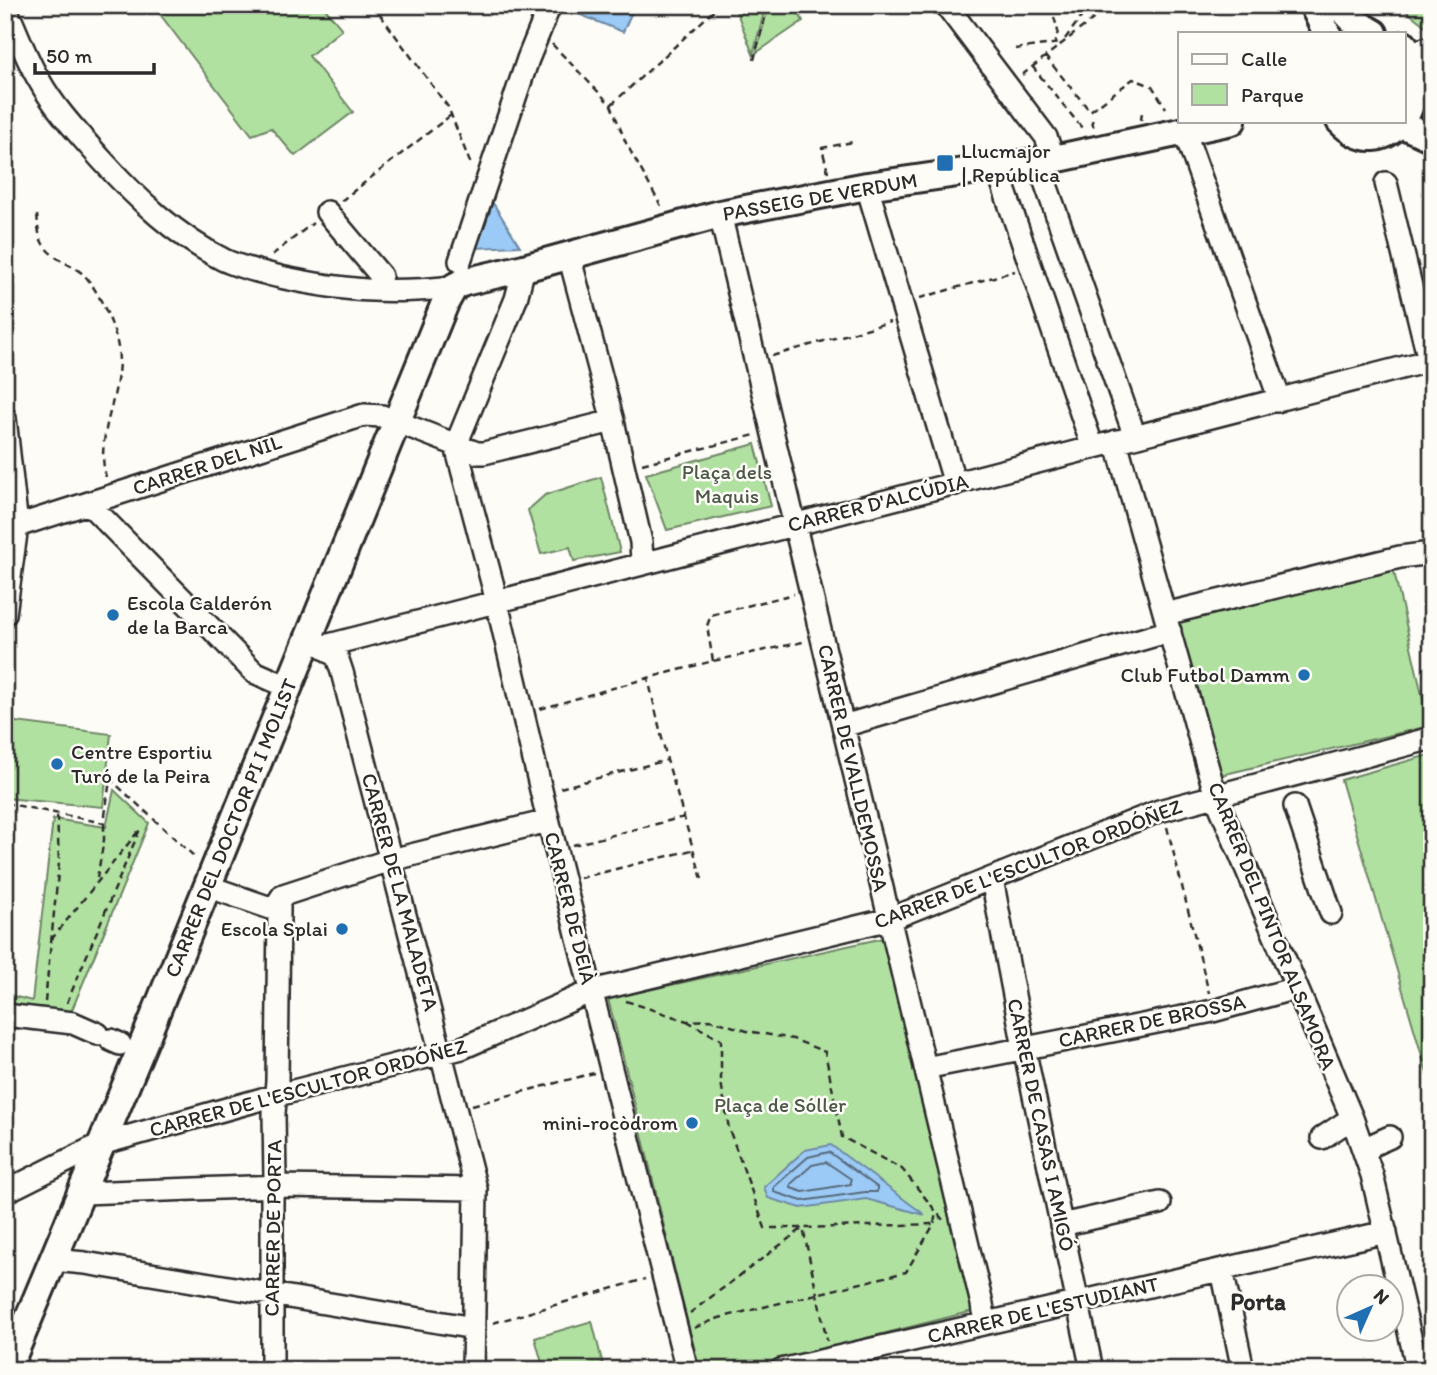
<svg xmlns="http://www.w3.org/2000/svg" width="1437" height="1375" viewBox="0 0 1437 1375" font-family="Itim,sans-serif">
<rect width="100%" height="100%" fill="#fdfcf7"/>
<filter id="ink" filterUnits="userSpaceOnUse"><feTurbulence type="fractalNoise" baseFrequency=".0143" numOctaves="2"/><feDisplacementMap in="SourceGraphic" scale="14" xChannelSelector="R" yChannelSelector="G"/><feConvolveMatrix kernelMatrix="1 2 1 2 8 2 1 2 1" color-interpolation-filters="sRGB"/></filter>
<g filter="url(#ink)">
<path fill="#b1e1a1" stroke="#6e8666" stroke-width="2" d="M153,5h169l20,24 -33,27 44,56 -58,44 -24,-28 -19,7z
M734,5h32l-13,49z
M769,5h25l9,16 -47,32z
M1127,5h101l-3,2 -97,3z
M1369,5h63v26l-31,-24h-32z
M755,444l16,62 -104,24 -21,-56z
M601,477l19,75 -46,9 -4,-14 -29,7 -13,-44 17,-15z
M1393,567l36,159 -208,49 -47,-152z
M8,721l103,13 -8,73 -98,-9v-54z
M1432,754v336l-91,-310z
M114,790l35,33 -82,199h-62v-28l27,7 21,-182 53,8z
M888,937l64,295 21,79 -234,59h-39c-33,-123 -59,-248 -92,-371z
M592,1321l11,44 -22,5h-37l-9,-32z"/>
<path fill="#9bcaf6" stroke="#6e8aa5" stroke-width="2" d="M607,5h28l-12,27 -57,-23z
M493,203l27,43 -44,2z
M831,1145l94,70 -59,-16 -65,9 -33,-10 -4,-11 41,-37z"/>
<g fill="none" stroke-linecap="round" stroke-linejoin="round">
<path stroke="#586b7c" stroke-width="2" d="M829,1152l48,35v5h-12l-63,9 -28,-9v-5l34,-30z
M826,1162l25,17v5l-48,8 -12,-4v-4l21,-19z"/>
<defs>
<path id="minor" d="M946,5l100,132 8,22
M5,7c12,24 20,50 34,73 16,29 40,54 62,79 36,40 75,77 123,101 17,8 38,12 56,17 65,14 108,17 174,10
M1413,52l19,-5
M1185,133l91,256 1,12
M1038,162l93,263 1,11
M997,168l96,280
M1386,183l40,165 6,14
M867,186l88,298
M327,212l54,64
M720,214l262,1090 3,19
M569,255l44,166 28,121 1,21
M460,261l68,-202 22,-54
M524,268l-8,31 -56,136 -2,19 35,132 52,221 142,563
M5,418l12,108 -12,88
M1116,441l100,356 136,321 20,57 46,195
M89,504l165,168 34,15
M17,526l347,-111 18,1 95,37h7l129,-32
M1165,614l235,-57 32,-4
M317,642l20,15 5,15 134,517 -3,181
M325,646l1107,-286
M843,726l327,-95
M1295,806l36,107
M391,860l157,-39
M992,879l32,169 68,322
M207,886l72,25 -2,170 -3,32 1,67 -3,16v174
M279,911v-10l4,-6 98,-32
M5,1015l68,8 25,11
M111,1040l9,4
M925,1068l288,-57 83,-23
M1322,1138l30,-20
M1365,1154l7,-9 18,-8
M5,1192l96,-48 161,-45 200,-51 130,-57 298,-72 269,-108 273,-73
M82,1193l198,-7 196,3
M1061,1225l99,-22
M53,1260l32,3 389,65
M1222,1270l21,100
M781,1370l605,-138"/>
<path id="major" d="M1313,5l14,28
M1339,5l16,17 19,11
M1340,121c49,51 97,-32 64,-76
M1406,126l26,12
M7,1370l137,-328 301,-739 9,-16 10,-5 60,-14 196,-54 147,-28 187,-27 178,-38"/>
</defs>
<use href="#minor" stroke="#2b2b2b" stroke-width="26"/>
<use href="#major" stroke="#2b2b2b" stroke-width="32"/>
<path stroke="#2b2b2b" stroke-width="2.5" stroke-dasharray="7 5" stroke-linecap="butt" d="M373,5l75,102 23,58
M1286,5l7,9
M1054,17l4,14 -3,13
M1065,39l25,-34
M552,44l59,61 15,38 35,63
M1015,49l45,-6
M1045,56l45,55 43,-32 19,7 14,22
M754,60l14,-55
M1032,66l50,62
M1022,75l89,-70
M611,105l109,-100
M1092,120l2,10
M1141,120l1,-8
M828,172l-6,-24 31,-6
M341,201l110,-86
M37,215c1,8 1,20 5,27 8,17 29,21 42,33 12,12 28,46 32,63 13,48 -23,92 -10,139
M272,255l41,-32
M920,298l95,-27
M772,356l118,-34
M642,464l113,-29
M713,661l-6,-35 4,-11 83,-21
M540,709l108,-31
M560,788l107,-28
M5,803l99,20 6,-44 86,79
M1167,827l42,166
M573,845l111,-28
M97,878l7,-38v-17
M580,878l112,-28
M702,879l-35,-119 -19,-82 65,-17 90,-19
M51,940l89,-111 -74,176
M626,1001l61,20 25,-1 35,11 46,8 32,13 17,85 60,32 41,51
M45,1002l14,-139 -2,-50
M687,1021l34,19v42l8,47 36,99h38l24,113
M472,1105l122,-32
M690,1313l113,-85 131,-4
M493,1323l152,-44
M694,1328l25,-10 187,-46 28,-48 2,-12"/>
<use href="#minor" stroke="#fdfcf7" stroke-width="21"/>
<use href="#major" stroke="#fdfcf7" stroke-width="26"/>
</g>
</g>
<g fill="#1f6fb2" stroke="#fdfcf7" stroke-width="2.5">
<rect x="936" y="154" width="18" height="18" rx="3.5"/>
<circle cx="113" cy="615" r="7"/>
<circle cx="1304" cy="675" r="7"/>
<circle cx="57" cy="764" r="7"/>
<circle cx="342" cy="929" r="7"/>
<circle cx="692" cy="1123" r="7"/>
</g>
<g text-anchor="middle" stroke-width="5" stroke-linejoin="round" paint-order="stroke">
<g font-size="21" fill="#2b2b2b" stroke="#fdfcf7" text-anchor="start">
<text x="961" y="158">Llucmajor<tspan x="961" dy="24">| República</tspan></text>
<text x="127" y="610">Escola Calderón<tspan x="127" dy="24">de la Barca</tspan></text>
<text x="1290" y="682" text-anchor="end">Club Futbol Damm</text>
<text x="71" y="759">Centre Esportiu<tspan x="71" dy="24">Turó de la Peira</tspan></text>
<text x="328" y="936" text-anchor="end">Escola Splai</text>
<text x="678" y="1130" text-anchor="end">mini-rocòdrom</text>
</g>
<g font-size="21" fill="#2b2b2b" stroke="#fdfcf7">
<text transform="translate(820 197) rotate(-10)" y="7">PASSEIG DE VERDUM</text>
<text transform="translate(207 465) rotate(-18)" y="7">CARRER DEL NIL</text>
<text transform="translate(878 503) rotate(-14)" y="7">CARRER D'ALCÚDIA</text>
<text transform="translate(853 768) rotate(77)" y="7">CARRER DE VALLDEMOSSA</text>
<text transform="translate(231 828) rotate(-68)" y="7">CARRER DEL DOCTOR PI I MOLIST</text>
<text transform="translate(1028 864) rotate(-21)" y="7">CARRER DE L'ESCULTOR ORDÓÑEZ</text>
<text transform="translate(400 892) rotate(75)" y="7">CARRER DE LA MALADETA</text>
<text transform="translate(570 908) rotate(76)" y="7">CARRER DE DEIÀ</text>
<text transform="translate(1272 926) rotate(68)" y="7">CARRER DEL PINTOR ALSAMORA</text>
<text transform="translate(1152 1021) rotate(-12)" y="7">CARRER DE BROSSA</text>
<text transform="translate(308 1088) rotate(-15)" y="7">CARRER DE L'ESCULTOR ORDÓÑEZ</text>
<text transform="translate(1041 1125) rotate(78)" y="7">CARRER DE CASAS I AMIGÓ</text>
<text transform="translate(273 1228) rotate(-89)" y="7">CARRER DE PORTA</text>
<text transform="translate(1043 1310) rotate(-13)" y="7">CARRER DE L'ESTUDIANT</text>
</g>
<g font-size="21" fill="#4c5848" stroke="#fdfcf7">
<text x="727" y="479">Plaça dels<tspan x="727" dy="24">Maquis</tspan></text>
<text x="780" y="1112">Plaça de Sóller</text>
</g>
<g font-size="24" font-weight="bold" fill="#2b2b2b" stroke="#fdfcf7">
<text x="1258" y="1310">Porta</text>
</g>
</g>
<rect width="1437" height="1375" fill="none" stroke="#fdfcf7" stroke-width="28"/>
<rect x="14" y="14" width="1409" height="1347" fill="none" stroke="#2b2b2b" stroke-width="2.5" filter="url(#ink)"/>
<rect x="1178" y="32" width="228" height="91" fill="#fdfcf7" stroke="#a9a8a5" stroke-width="2"/>
<rect x="1192" y="54" width="35" height="10" fill="#fdfcf7" stroke="#a9a8a5" stroke-width="2"/>
<text x="1241" y="66" font-size="21" fill="#2b2b2b">Calle</text>
<rect x="1192" y="84" width="35" height="21" fill="#b1e1a1" stroke="#a9a8a5" stroke-width="2"/>
<text x="1241" y="102" font-size="21" fill="#2b2b2b">Parque</text>
<g transform="translate(1370 1308) rotate(45)"><circle r="33" fill="#fdfcf7" stroke="#a9a8a5" stroke-width="2"/>
<path d="M0-5L12 26L0 18L-12 26Z" fill="#1f6fb2"/>
<text y="-10" font-size="19" font-weight="bold" text-anchor="middle" fill="#2b2b2b">N</text>
</g>
<path d="M35 63v10h119v-10" fill="none" stroke="#2b2b2b" stroke-width="3.5"/>
<text x="46" y="63" font-size="21" fill="#2b2b2b" stroke="#fdfcf7" stroke-width="5" paint-order="stroke">50 m</text>
</svg>
